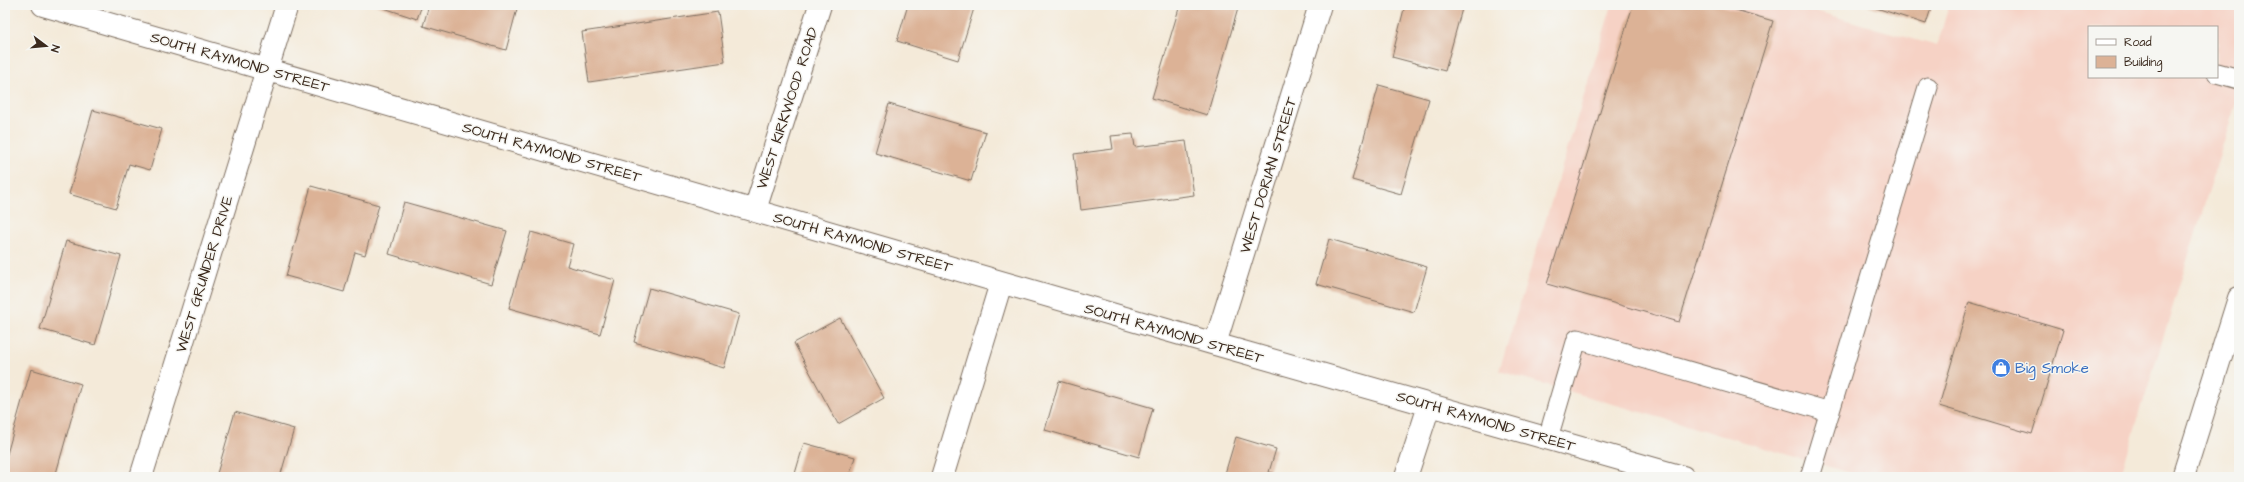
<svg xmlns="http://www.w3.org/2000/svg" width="2244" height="482" viewBox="0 0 2244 482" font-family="'Architects Daughter',sans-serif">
<rect width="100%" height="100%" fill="#f6f6f2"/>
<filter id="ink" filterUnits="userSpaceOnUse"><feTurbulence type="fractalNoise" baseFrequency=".025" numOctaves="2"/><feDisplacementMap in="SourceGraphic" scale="8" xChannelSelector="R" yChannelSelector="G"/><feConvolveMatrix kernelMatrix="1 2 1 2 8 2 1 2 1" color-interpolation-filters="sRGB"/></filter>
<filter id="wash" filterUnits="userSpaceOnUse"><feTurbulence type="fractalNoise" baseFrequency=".012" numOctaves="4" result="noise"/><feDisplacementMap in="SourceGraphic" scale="16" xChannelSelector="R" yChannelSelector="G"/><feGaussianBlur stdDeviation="0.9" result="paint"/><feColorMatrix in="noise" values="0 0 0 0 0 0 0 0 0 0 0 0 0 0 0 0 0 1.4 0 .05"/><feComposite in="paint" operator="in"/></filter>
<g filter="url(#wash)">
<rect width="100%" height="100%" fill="#f4ead9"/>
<path fill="#f6d2c5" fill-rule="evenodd" d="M1612,5h183l142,41 12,-41h290v88l-119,384h-256l-365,-106zM2089,27h128v50h-128z"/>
<g id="blocks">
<path fill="#dcb296" d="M375,5h47l-5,14z
M429,5h89l-12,45 -83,-24z
M908,5h67l-17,55 -61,-19z
M1180,5h59l-32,110 -55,-17z
M1405,5h58l-18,66 -53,-14z
M1633,5h86l54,16 -94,301 -132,-38z
M1867,5h65l-6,19z
M718,12l7,50 -136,20 -7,-50z
M1379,85l50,14 -28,95 -49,-14z
M889,104l97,28 -15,49 -96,-28z
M93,110l69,19 -12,41 -21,-6 -13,44 -47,-14z
M1133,134l2,13 51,-6 8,54 -113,15 -7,-56 39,-5 -2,-13z
M311,186l68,19 -14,50 -10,-3 -11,40 -58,-16z
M404,202l103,29 -16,53 -102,-30z
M531,232l42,12 -6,22 48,14 -15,54 -91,-26z
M1329,239l98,28 -13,45 -98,-28z
M66,241l55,15 -26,89 -55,-16z
M649,288l90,26 -15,54 -90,-26z
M1969,302l94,28 -31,104 -93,-28z
M840,318l44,80 -46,26 -44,-81z
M31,369l50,15 -26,93 -50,-1v-15z
M1059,381l94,27 -14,49 -94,-27z
M235,412l59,17 -14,48h-64z
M1236,437l40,12 -7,23 18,5h-63z
M804,443l51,14 -6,20h-55z"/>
</g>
</g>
<g filter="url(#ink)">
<use href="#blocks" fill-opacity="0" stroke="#7c6d5f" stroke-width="1"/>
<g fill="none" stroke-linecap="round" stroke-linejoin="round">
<defs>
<path id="service" d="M2217,73l22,6
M1548,438l29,-99 253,73
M1810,477l118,-390"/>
<path id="minor" d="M43,5l1172,339 468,133
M755,210l65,-205
M1215,344l105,-339
M141,477l146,-472
M942,477l59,-194
M1406,477l23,-71"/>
<path id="primary" d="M2183,477l56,-179"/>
</defs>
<use href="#service" stroke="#7c6d5f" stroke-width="21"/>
<use href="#minor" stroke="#7c6d5f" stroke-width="24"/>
<use href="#primary" stroke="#7c6d5f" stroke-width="24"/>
<use href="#service" stroke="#fff" stroke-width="19"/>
<use href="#minor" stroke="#fff" stroke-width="22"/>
<use href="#primary" stroke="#fff" stroke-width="22"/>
</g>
</g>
<defs>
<symbol id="shop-disc" viewBox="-11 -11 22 22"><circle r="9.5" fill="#3f7fe0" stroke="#f6f6f2"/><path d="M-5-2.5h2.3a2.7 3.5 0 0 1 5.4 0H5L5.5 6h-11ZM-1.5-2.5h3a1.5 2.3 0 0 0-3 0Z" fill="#fff"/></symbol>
</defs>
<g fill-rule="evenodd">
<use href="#shop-disc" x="1990" y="357" width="22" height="22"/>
</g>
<g text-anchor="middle" stroke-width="3" stroke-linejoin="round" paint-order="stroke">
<g font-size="15" fill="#3b2a1e" stroke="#f6f6f2">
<text transform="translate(240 62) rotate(16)" y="5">SOUTH RAYMOND STREET</text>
<text transform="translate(787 108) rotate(-72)" y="5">WEST KIRKWOOD ROAD</text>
<text transform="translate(552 152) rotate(16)" y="5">SOUTH RAYMOND STREET</text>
<text transform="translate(1268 175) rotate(-73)" y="5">WEST DORIAN STREET</text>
<text transform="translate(863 242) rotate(16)" y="5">SOUTH RAYMOND STREET</text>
<text transform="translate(204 274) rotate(-73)" y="5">WEST GRUNDER DRIVE</text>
<text transform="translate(1174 333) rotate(16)" y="5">SOUTH RAYMOND STREET</text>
<text transform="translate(1486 421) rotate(16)" y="5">SOUTH RAYMOND STREET</text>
</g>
<g font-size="15" fill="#366cbe" stroke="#f6f6f2" text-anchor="start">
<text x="2015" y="373">Big Smoke</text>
</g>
</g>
<rect width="2244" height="482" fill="none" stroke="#f6f6f2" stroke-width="20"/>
<rect x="2088" y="26" width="130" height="52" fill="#f6f6f2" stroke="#aba49d"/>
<rect x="2096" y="39" width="20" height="6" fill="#ffffff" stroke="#aba49d"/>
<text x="2124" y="46" font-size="12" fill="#3b2a1e">Road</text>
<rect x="2096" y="56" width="20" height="12" fill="#dcb296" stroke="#aba49d"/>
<text x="2124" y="66" font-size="12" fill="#3b2a1e">Building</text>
<g transform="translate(46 46) rotate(106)" stroke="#f6f6f2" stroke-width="3" paint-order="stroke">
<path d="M0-3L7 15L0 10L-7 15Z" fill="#3b2a1e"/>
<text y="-6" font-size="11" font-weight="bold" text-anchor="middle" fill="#3b2a1e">N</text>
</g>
</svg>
